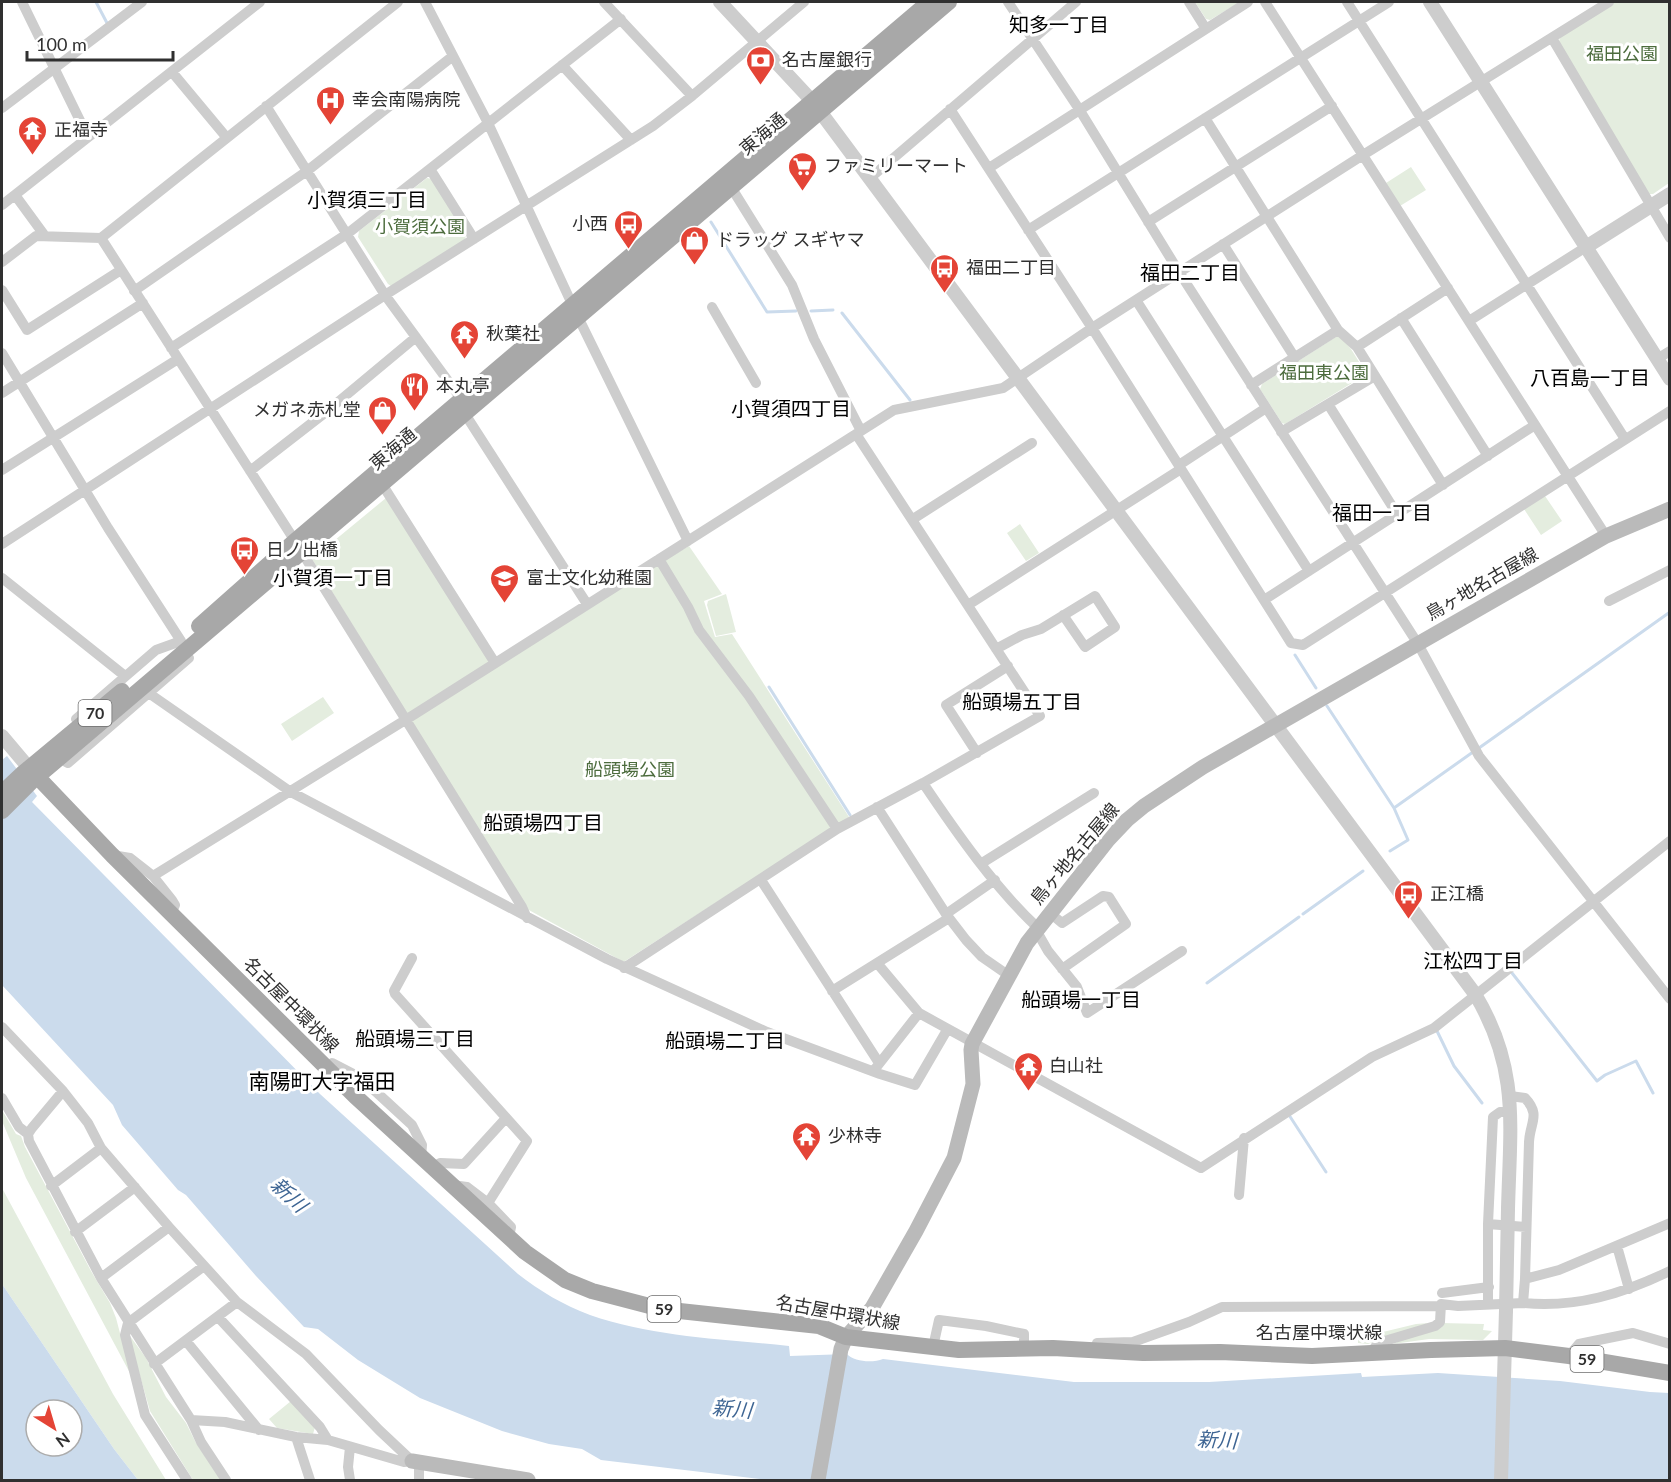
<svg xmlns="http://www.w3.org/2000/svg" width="1671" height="1482" viewBox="0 0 1671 1482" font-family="Lato,'Noto Sans JP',sans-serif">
<rect width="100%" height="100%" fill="#fff"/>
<path fill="#e4eddf" d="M1195,2h45l-30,18 -4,-1z
M1615,2h54v181l-16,11h-6l-88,-152 1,-5z
M1411,167l15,23 -26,16 -14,-23z
M427,178l5,1 34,56 -1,5 -74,46 -3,-2 -30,-47 1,-6z
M1336,337h5l10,12 15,24 -1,2 -80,49 -3,-1 -22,-34 2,-5z
M1545,496l17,25 -21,14 -17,-26z
M386,498l104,163 199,-115 33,48 -18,7 11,36 17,-3 117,183 -224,144h-3l-95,-52 -215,-350z
M1020,524l19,29 -13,8 -19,-28z
M726,594l10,38 -20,4 -9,-31 1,-4z
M323,697l11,16 -42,28 -11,-17z
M2,1110l14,24 5,2 4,11 66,124 19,32 6,15 15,57 -105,-197 -24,-57z
M2,1188l111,206 53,86h-28l-24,-31 -112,-165z
M1429,1323l-61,21 -10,-1v-5l58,-14z
M1441,1323l43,1 -1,6 9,1 -9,9 -54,-1 -36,5z
M130,1336l16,22 20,39 20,26 10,20 25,37h-28l-43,-69 -21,-74z
M291,1401l24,26 -2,7 -36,-6 -8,-9z"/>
<path fill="#cbdbec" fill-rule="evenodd" d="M7,756l30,40 -5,6 288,292 198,180c22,17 45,31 72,41 63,22 133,24 199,31l1,10 57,-2c7,8 26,9 36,5l191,23h135l152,-9 1,4 76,-4 122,8 90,11 19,1v87h-900l-168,-20 -19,-11 -33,-5 -47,-13 -82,-33 -62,-38 -40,-31 -14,-2 -48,-51 -70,-81 -8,-5 -56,-65 -9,-20 -111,-120v-225z
M2,1284l112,165 24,31h-136zM36,1410h36v36h-36z"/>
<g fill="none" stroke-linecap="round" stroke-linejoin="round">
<path stroke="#cbdbec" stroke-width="3" d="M96,2l11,21
M711,222l56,90 29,-1
M811,311l22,-1
M842,313l68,87
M1295,655l21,33
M769,687l81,128
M1327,706l67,102 14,32 -18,11
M1479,748l191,-136
M1394,808l79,-56
M1303,914l60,-43
M1512,973l85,108 8,-6 31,-14 17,32
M1207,983l92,-66
M1437,1031l17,35 28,37
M1289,1115l37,57"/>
<path stroke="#cdcdcd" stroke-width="10" d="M22,2l66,135
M425,2l63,121 90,194 110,224
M604,2l88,94
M1008,2l71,107 100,163 239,372 61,112 191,243
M1189,2l17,27
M1265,2l341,534
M1347,2l278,437
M1552,38l118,200
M562,65l69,75
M172,72l55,66
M266,106l119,189 77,105
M2,108l140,-106
M950,109l142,219 199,315 12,2 367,-234
M1205,118l133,212 19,17 86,138
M989,168l259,-166
M430,169l44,70
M869,179l207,-177
M731,187l61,98 22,54 47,92
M15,195l30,41
M2,205l258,-203
M1148,222l184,-116
M1028,230l361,-228
M101,238l194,303 227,366 5,11
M1223,244l72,114
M2,262l34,-26 65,2 297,-236
M2,290l25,40 94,-60
M134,291l173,-120 146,-115
M1136,300l173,271
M712,307l44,76
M1401,318l87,138
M1469,321l117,-74
M1357,347l91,-59
M171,348l176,-114 274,-215
M2,353l106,175 73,113 -25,9 -80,69
M1657,359l13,-8
M1251,385l87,-55
M2,393l141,-90
M1328,404l69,110
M465,414l122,190
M1281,432l94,-56
M1179,465l87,-57
M2,470l176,-111
M250,471l76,-59 90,-75
M382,484l113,179
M913,519l119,-76
M2,544l383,-249 268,-169 39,-30 112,-94
M659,559l29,48 11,23 50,66 88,133
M2,578l123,98
M1264,600l271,-175
M1609,601l61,-31
M968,605l213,-136
M996,649l26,-14 19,-6 54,-33 20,31 -30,20 -22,-32
M150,694l141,98 316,167 160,73 113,42 35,11 32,-55
M977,753l-31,-48 62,-39
M66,762l2,1 121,-105
M923,783c33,49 72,105 115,145
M877,807l69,107 20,26 16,17 26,18
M112,855l18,3 23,18 262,-162 479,-304 109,-22 89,-60 271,-173 246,-153
M982,863l112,-70
M153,876l19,24 3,5 -4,9
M761,880l118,183
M1050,913l12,10 41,-27 6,1 17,27 -64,45
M946,914l49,-34
M1036,930l12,21 29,36 10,26 95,-62
M412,958l-18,33 1,3 132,147 -39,62 23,24 -2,10
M877,963l42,50 282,155 171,-111 62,-29 236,-187
M624,968l213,-139 86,-46 117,-67 -184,-282
M832,991l117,-73
M2,1027l61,64 25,32 13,25 68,79 68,75 69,52 73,76 33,31
M327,1068l5,-5 29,15 51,47 10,20 -1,12
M875,1069l44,-56
M63,1091l-31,37 -4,6 1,7 72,137 90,142 10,22 25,38
M1510,1096l15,2c16,17 5,24 4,44l-4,137
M2,1098l17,29 9,7
M433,1167l7,-4 24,1 42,-46
M452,1185l15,2 21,16
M51,1186l50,-38
M1239,1195l5,-57
M1670,1223l-111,47 -34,9 -2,24c54,5 99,-9 147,-32
M1488,1224l38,3
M75,1232l60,-45
M1617,1246l12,43
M101,1278l68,-51
M1442,1293l47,-6
M1488,1305v-81l5,-107 7,-5h11
M218,1317l102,110 8,13
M186,1341l73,89
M1097,1343l36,-1 56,-20 33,-15 219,-1
M933,1347l6,-27 47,6 38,8v14
M1370,1354l8,-11 57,-17 5,-4 1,-18 17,2 65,-3
M1569,1356l10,-12 54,-11 37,11
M154,1364l83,-62
M191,1420l34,2 71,15 32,3 76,22 8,-1
M296,1437l14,43
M350,1447l-2,20 2,13
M419,1463v17
M187,1480l-42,-65 -20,-80 3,-12 76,-57"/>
<path stroke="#cdcdcd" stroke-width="14" d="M720,2l93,100 662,892c45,75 35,132 33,215
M1430,2l240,377
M1586,247l84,-53
M2,736l27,32
M1501,1480l5,-170"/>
<path stroke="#bababa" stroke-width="15" d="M412,1461l116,19
M818,1480l23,-131 5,-12 26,-29 44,-77 38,-73 19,-74 -2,-34 1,-6 55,-101 81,-103 19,-20 17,-14 59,-39 403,-231 64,-27"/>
<path stroke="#a8a8a8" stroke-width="16" d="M199,626l96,-85 634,-539
M29,768l83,87 243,241 170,156 40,28 27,11 69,18 158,17 27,11 113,13 94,-2 90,5 77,-1 92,4 119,-6 74,-2 64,8 101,17
M2,793l20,-19 100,-83
M2,811l29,-29 918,-780"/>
<path stroke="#cdcdcd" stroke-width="14" d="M1506,1310l2,-101"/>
</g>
<defs>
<symbol id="bank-pin" viewBox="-11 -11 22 30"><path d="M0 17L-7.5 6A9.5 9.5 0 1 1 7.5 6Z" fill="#e44436" stroke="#fff"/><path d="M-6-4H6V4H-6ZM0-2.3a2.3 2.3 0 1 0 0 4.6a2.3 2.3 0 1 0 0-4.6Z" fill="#fff"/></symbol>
<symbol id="hospital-pin" viewBox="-11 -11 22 30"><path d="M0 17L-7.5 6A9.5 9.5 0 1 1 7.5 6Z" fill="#e44436" stroke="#fff"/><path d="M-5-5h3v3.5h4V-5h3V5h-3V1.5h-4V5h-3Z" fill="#fff"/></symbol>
<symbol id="temple-pin" viewBox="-11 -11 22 30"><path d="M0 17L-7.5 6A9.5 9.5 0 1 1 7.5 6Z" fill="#e44436" stroke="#fff"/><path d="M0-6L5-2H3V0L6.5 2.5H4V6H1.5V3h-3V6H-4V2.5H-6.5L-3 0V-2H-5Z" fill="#fff"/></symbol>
<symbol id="supermarket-pin" viewBox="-11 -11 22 30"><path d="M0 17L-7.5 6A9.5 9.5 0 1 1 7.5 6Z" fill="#e44436" stroke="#fff"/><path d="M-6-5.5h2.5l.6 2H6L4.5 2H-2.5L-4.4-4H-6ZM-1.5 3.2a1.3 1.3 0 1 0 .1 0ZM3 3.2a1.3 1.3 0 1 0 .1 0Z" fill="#fff"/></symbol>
<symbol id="bus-pin" viewBox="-11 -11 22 30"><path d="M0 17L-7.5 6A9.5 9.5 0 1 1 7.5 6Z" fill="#e44436" stroke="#fff"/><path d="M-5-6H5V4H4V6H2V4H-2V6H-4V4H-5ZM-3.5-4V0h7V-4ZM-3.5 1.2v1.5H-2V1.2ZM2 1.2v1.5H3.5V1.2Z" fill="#fff"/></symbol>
<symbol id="shop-pin" viewBox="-11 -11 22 30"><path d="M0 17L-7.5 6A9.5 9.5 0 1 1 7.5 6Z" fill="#e44436" stroke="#fff"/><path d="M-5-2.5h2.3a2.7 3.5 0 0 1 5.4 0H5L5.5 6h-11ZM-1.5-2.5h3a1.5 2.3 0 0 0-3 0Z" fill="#fff"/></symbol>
<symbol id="restaurant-pin" viewBox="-11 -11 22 30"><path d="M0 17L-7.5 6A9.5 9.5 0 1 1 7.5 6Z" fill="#e44436" stroke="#fff"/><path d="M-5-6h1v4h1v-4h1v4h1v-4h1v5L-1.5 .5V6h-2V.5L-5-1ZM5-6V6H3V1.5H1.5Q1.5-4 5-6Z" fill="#fff"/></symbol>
<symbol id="school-pin" viewBox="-11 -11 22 30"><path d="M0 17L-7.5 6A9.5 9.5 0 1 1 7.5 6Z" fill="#e44436" stroke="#fff"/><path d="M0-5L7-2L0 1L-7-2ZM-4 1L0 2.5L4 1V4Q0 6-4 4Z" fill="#fff"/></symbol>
</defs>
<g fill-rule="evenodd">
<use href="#bank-pin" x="744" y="44" width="33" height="45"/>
<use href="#hospital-pin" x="314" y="84" width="33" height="45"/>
<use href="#temple-pin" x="16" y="114" width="33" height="45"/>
<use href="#supermarket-pin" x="786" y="150" width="33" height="45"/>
<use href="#bus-pin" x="612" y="208" width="33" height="45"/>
<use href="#shop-pin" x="678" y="224" width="33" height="45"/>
<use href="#bus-pin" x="928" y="252" width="33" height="45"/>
<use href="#temple-pin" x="448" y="318" width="33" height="45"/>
<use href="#restaurant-pin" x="398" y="370" width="33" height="45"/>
<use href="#shop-pin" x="366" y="394" width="33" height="45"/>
<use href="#bus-pin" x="228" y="534" width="33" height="45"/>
<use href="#school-pin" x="488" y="562" width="33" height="45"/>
<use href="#bus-pin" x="1392" y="878" width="33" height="45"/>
<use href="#temple-pin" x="1012" y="1050" width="33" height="45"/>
<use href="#temple-pin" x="790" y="1120" width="33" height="45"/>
</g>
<g text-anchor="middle" stroke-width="6" stroke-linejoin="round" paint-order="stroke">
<g fill="#fff" stroke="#6e6e6e" stroke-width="1.5">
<rect x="78.5" y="700" width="33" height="26" rx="4.5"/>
<rect x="647.5" y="1296" width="33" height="26" rx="4.5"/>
<rect x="1570.5" y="1346" width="33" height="26" rx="4.5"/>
</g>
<g font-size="16" font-weight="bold" fill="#303030">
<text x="95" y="719">70</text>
<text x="664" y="1315">59</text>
<text x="1587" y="1365">59</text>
</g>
<g font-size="18" fill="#4c6c3d" stroke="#fff">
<text x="1622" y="60">福田公園</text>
<text x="420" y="233">小賀須公園</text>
<text x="1324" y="379">福田東公園</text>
<text x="630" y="776">船頭場公園</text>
</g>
<g font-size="18" fill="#303030" stroke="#fff" text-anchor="start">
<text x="782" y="66">名古屋銀行</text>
<text x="352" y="106">幸会南陽病院</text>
<text x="54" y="136">正福寺</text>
<text x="824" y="172">ファミリーマート</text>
<text x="608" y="230" text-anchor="end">小西</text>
<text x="716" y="246">ドラッグ スギヤマ</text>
<text x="966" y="274">福田二丁目</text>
<text x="486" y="340">秋葉社</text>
<text x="436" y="392">本丸亭</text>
<text x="361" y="416" text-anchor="end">メガネ赤札堂</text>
<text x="266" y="556">日ノ出橋</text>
<text x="526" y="584">富士文化幼稚園</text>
<text x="1430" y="900">正江橋</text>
<text x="1049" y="1072">白山社</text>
<text x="828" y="1142">少林寺</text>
</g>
<g font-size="18" fill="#303030" stroke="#fff">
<text transform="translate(763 134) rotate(-40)" y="6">東海通</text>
<text transform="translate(393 449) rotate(-40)" y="6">東海通</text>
<text transform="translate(1482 584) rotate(-30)" y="6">鳥ヶ地名古屋線</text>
<text transform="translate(1075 854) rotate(-50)" y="6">鳥ヶ地名古屋線</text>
<text transform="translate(291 1005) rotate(45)" y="6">名古屋中環状線</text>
<text transform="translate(838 1313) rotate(10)" y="6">名古屋中環状線</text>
<text x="1319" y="1339">名古屋中環状線</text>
</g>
<g font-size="20" fill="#000" stroke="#fff">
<text x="1059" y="32">知多一丁目</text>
<text x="367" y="207">小賀須三丁目</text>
<text x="1190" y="280">福田二丁目</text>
<text x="1590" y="385">八百島一丁目</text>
<text x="791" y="416">小賀須四丁目</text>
<text x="1382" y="520">福田一丁目</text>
<text x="333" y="585">小賀須一丁目</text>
<text x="1022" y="709">船頭場五丁目</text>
<text x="543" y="830">船頭場四丁目</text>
<text x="1473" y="968">江松四丁目</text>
<text x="1081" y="1007">船頭場一丁目</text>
<text x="415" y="1046">船頭場三丁目</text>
<text x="725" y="1048">船頭場二丁目</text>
</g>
<g font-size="20" font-style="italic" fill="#3e6593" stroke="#fff">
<text transform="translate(289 1195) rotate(43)" y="7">新川</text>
<text transform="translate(732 1409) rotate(5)" y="7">新川</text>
<text transform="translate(1217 1440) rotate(3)" y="7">新川</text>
</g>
<g font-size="21" fill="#000" stroke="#fff">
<text x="322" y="1089">南陽町大字福田</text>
</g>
</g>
<rect width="1671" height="1482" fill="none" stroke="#303030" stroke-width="6"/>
<g transform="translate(54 1428) rotate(143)"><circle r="28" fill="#ffffff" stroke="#acacac" stroke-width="1.5"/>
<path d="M0-4.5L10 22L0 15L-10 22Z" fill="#e44436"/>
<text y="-9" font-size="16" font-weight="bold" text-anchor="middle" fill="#303030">N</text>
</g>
<path d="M27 51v9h146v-9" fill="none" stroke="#303030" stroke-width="3"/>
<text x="36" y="51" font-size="18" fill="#303030" stroke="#ffffff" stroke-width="4.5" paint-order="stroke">100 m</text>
</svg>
